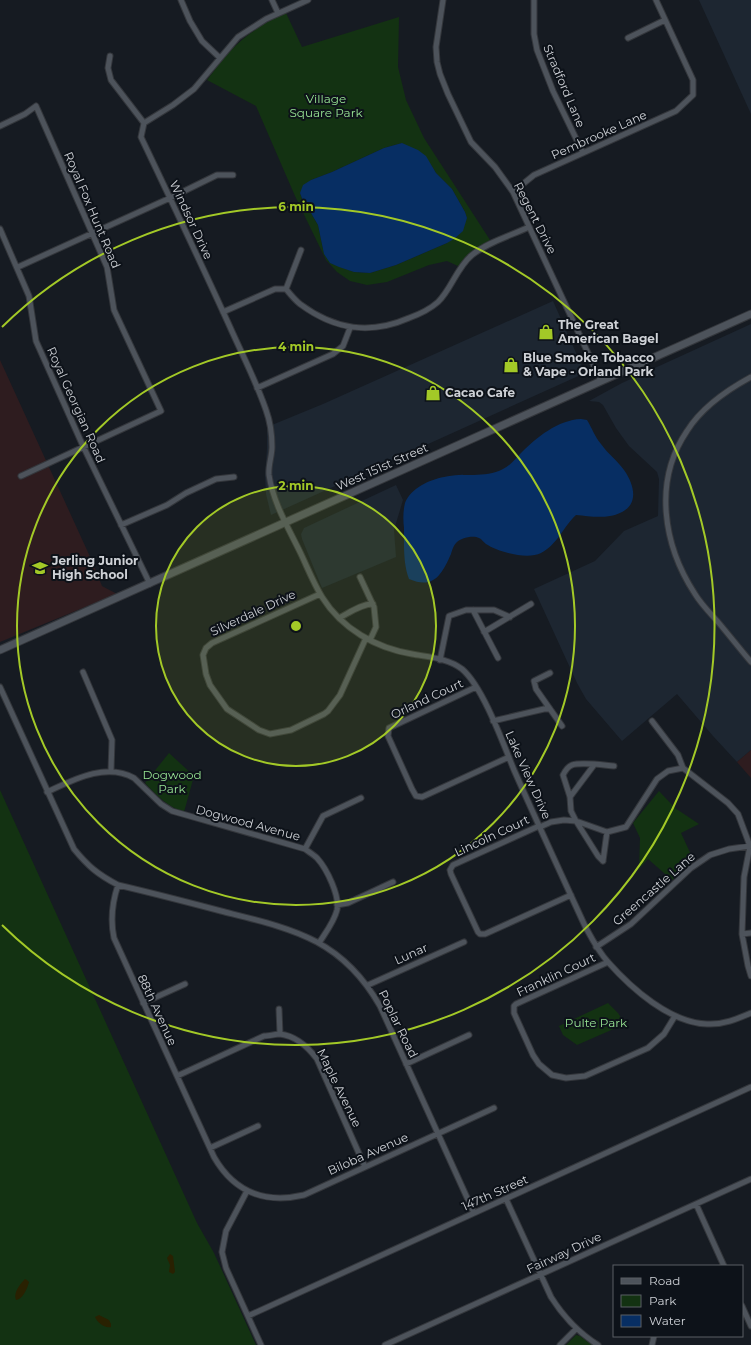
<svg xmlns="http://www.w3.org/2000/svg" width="751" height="1345" viewBox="0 0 751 1345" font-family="Montserrat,sans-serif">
<rect width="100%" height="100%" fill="#161b22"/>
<path fill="#1d2631" d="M699,0h52v114z
M553,301l32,72 -314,142 -5,-21 -1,-18 2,-28v-21l56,-23z
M751,324v426l-14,12 -24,-26 -36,-42 -55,47 -36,-42 -9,-16 -43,-94 61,-28 29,-30 34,-15 1,-37 -2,-7 -28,-26 -13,-18 -13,-23 -4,-3 -10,-1 33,-18z
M396,485l7,15 -9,30 2,27 -74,31 -20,-49 -1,-5 3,-6z"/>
<path fill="#2e1c1f" d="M0,360l92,201 10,25 15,8 -117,48z
M751,750v28l-14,-16z"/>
<path fill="#133212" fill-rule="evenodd" d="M286,13l16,34 97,-30 -1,50 8,33 18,38 66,102 -14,10 -18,16 -11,-5 -18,4 -42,17 -20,3 -17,-4 -13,-9 -11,-12 -31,-64 -39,-90 -49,-26c23,-32 42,-51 79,-67zM402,143l29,22 5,8 16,16 13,23 2,6 -20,25 -51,22 -26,8 -16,-1 -24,-9 -6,-9 -6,-29 -7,-12 -7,-9 -4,-11 11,-13 21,-8 52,-24z
M169,753l25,23 -10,36c-16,-5 -27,-16 -39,-29z
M0,790l197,433 17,30 42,92h-256z
M659,791l16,17 24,16 -18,9 13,28 -22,19 -24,-21 -9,10 1,-31 -7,-15z
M608,1003l10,10 7,11 -48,21 -14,-10 -4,-9z
M576,1335l4,1 12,9h-26z"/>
<path fill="#292101" d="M170,1254l3,2 2,16 -2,2 -4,-2 1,-7 -3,-7z
M25,1279l2,1 2,2c-2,7 -6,17 -13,18 -3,-7 4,-16 9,-21z
M99,1315l10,5 2,4v3c-6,2 -14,-5 -16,-10z"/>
<path fill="#072e63" d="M402,143l16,7 8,6 10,17 16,16 13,23 2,6 -4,13 -9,8 -7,4 -51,22 -26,8 -16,-1 -15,-5 -9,-4 -6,-9 -6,-29 -7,-12 -7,-9 -4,-11 3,-8 8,-5 21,-8 52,-24z
M581,419l6,1c5,8 8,17 14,24 7,10 16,16 23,26 14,20 14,41 -14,46 -11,2 -23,0 -34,-1 -13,12 -18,29 -35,38 -14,7 -43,-1 -55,-9 -3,-2 -4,-5 -7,-6 -6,-3 -19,0 -23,5 -2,2 -4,7 -5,11 -9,20 -17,36 -42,25 -6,-16 -5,-34 -5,-51 -1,-8 -1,-17 1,-25 6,-15 24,-23 39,-26 20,-5 40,2 59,-8 8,-4 12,-10 18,-16 16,-16 37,-33 60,-34z"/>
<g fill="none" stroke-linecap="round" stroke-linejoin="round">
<defs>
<path id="street" d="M181,0l9,21 12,20 18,17
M272,0l6,13
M308,0l-42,19 -28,18 -44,52 -21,16 -29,18 -3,14c30,63 60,126 89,190 12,27 26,54 36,83 4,11 6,24 6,37 0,9 -4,19 -3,28 4,28 20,54 32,79 7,15 13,30 21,43 20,32 54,51 90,57 16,3 36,4 50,15 21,18 41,74 52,101 23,52 47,104 71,156 7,13 13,25 23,36 23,26 62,61 99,62 16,1 30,-5 44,-11
M443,0l-7,47 1,15 3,12 8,20 23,48 24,25 18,25 88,189
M534,0v34l3,16 16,41 30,62
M628,38l37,-18
M110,56l-2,12 3,12 33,43
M0,126l25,-12 11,-8 71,161 7,43 47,101 -140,65
M513,192l21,-17 142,-64 17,-16v-15l-37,-80
M0,229l29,67 7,45 47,105 67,138
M18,267l152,-69 47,-23h16
M286,289l15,-39
M223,312l52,-23h11c4,5 9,11 14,15 35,26 70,31 109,14 11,-4 20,-8 29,-16 13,-12 19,-35 34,-47 16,-13 38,-19 57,-28
M751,377c-24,13 -49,30 -64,54 -34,50 -24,114 8,163 6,10 15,19 23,28 11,13 22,27 33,40
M257,388l76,-34 10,-8 7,-18
M121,525l46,-20 19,-12 30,-14 18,-2
M360,577l14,30 2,20 -6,13
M320,594l-108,49 -6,5 -3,7 3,19 4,11 17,24 32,21 11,4 21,-4 33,-16 4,-3 12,-16 26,-57
M473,610l25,48
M339,618c10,-5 22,-14 34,-14
M484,632l47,-28
M440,660l9,-44 17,-6h28l16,7
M83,672l29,68 -1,31
M550,673l-16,8 2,8 26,37
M0,687l74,162c14,17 23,25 44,36 34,8 69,17 103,26 71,18 120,27 159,95l94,207
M476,687l-87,41 -1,8 24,53 4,7 6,1 87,-40
M493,721l51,-12h6
M652,721l26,34 5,13
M47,792c26,-12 59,-30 87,-14l27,26 11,7 133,38c4,3 9,6 12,9 10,11 23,38 20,52 -3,12 -11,22 -18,33
M570,797l24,-32
M539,826l-86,39 -3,5 1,4 27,58 2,2h5l86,-39
M540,827l11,-5 13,-2 12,1 31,11 19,-5 31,-48 11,-8 15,-3 45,35 10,11 12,32 -6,31 -2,57 6,32 3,10
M305,849l18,-33 38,-18
M603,861l-5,-5 -22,-35 -5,-10 -1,-14 -7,-22c2,-4 4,-8 9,-10 10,-3 30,0 42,1
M603,861l4,-29
M118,885c-6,18 -8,34 -4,53l100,219c20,35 51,47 90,38l190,-87
M337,905l11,-2 45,-21
M742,934l9,-1
M596,947l35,-23 60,-56 19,-13 19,-6 21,-3
M608,962l-92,42 -2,2v7l19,42 6,9 13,11 14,3 19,-2 63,-28 16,-14 11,-18
M368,985l96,-43
M143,1003l42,-19
M279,1009l1,25
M406,1064l63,-29
M177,1076l87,-40c5,0 12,-2 16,-2 16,2 28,13 37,25l48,108
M210,1148l48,-22
M247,1191l-21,40 -4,21 4,16 35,77
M506,1199l45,98c12,19 28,36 47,48
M696,1204l28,62
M742,1306l9,20
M248,1316l503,-229
M385,1345l366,-166
M560,1345l16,-16
M652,1345l2,-9"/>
<path id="secondary" d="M0,650l751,-336"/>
</defs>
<use href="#street" stroke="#34373c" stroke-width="7"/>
<use href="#secondary" stroke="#34373c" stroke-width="9"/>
<use href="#street" stroke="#4d535b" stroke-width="5"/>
<use href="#secondary" stroke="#4d535b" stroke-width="7"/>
</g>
<circle cx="296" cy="626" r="140" fill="#a3c927" fill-opacity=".12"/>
<g fill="none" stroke="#a3c927" stroke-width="2">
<circle cx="296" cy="626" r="140"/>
<circle cx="296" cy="626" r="279"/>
<path d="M2 327A419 419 0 1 1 2 925"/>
</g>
<defs>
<symbol id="shop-bare" viewBox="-9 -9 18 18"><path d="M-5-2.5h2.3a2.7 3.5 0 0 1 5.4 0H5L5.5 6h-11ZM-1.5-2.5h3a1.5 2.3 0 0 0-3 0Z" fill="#a3c927" stroke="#0d1219" stroke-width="2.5" paint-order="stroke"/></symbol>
<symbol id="school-bare" viewBox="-9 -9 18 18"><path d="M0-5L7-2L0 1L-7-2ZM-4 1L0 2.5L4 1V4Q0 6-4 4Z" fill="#a3c927" stroke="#0d1219" stroke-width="2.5" paint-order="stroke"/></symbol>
</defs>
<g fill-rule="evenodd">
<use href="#shop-bare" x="535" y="321" width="22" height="22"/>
<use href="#shop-bare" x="500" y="354" width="22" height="22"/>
<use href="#shop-bare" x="422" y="382" width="22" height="22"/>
<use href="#school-bare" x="29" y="557" width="22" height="22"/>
</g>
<g text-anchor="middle" stroke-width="4" stroke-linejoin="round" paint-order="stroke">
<g font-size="12" fill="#ced1d6" stroke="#0d1219">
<text transform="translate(564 86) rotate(67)" y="4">Stradford Lane</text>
<text transform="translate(599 135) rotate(-24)" y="4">Pembrooke Lane</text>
<text transform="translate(92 210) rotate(67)" y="4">Royal Fox Hunt Road</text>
<text transform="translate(535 218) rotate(63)" y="4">Regent Drive</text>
<text transform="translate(191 220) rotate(65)" y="4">Windsor Drive</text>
<text transform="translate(76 405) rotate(66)" y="4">Royal Georgian Road</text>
<text transform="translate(382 467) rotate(-24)" y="4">West 151st Street</text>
<text transform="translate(253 613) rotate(-25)" y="4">Silverdale Drive</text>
<text transform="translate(427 699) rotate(-25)" y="4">Orland Court</text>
<text transform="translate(528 775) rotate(66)" y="4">Lake View Drive</text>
<text transform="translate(248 823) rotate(15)" y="4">Dogwood Avenue</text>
<text transform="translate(492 836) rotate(-25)" y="4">Lincoln Court</text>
<text transform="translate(654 889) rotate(-41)" y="4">Greencastle Lane</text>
<text transform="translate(411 954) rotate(-24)" y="4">Lunar</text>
<text transform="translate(556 975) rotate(-25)" y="4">Franklin Court</text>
<text transform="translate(157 1010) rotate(65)" y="4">88th Avenue</text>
<text transform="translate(398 1024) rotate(64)" y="4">Poplar Road</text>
<text transform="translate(339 1088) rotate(64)" y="4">Maple Avenue</text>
<text transform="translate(368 1154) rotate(-24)" y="4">Biloba Avenue</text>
<text transform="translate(495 1193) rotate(-24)" y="4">147th Street</text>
<text transform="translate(564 1253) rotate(-25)" y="4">Fairway Drive</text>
</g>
<g font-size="12" fill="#97e393" stroke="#0d1219">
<text x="326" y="103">Village<tspan x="326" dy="14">Square Park</tspan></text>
<text x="172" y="779">Dogwood<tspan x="172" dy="14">Park</tspan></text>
<text x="596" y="1027">Pulte Park</text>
</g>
<g font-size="12" font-weight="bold" fill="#ced1d6" stroke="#0d1219" text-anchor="start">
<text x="558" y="329">The Great<tspan x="558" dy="14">American Bagel</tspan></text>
<text x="523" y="362">Blue Smoke Tobacco<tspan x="523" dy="14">&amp; Vape - Orland Park</tspan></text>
<text x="445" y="397">Cacao Cafe</text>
<text x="52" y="565">Jerling Junior<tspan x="52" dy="14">High School</tspan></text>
</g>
</g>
<circle cx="296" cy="626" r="6" fill="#a3c927" stroke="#0d1219" stroke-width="2"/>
<g font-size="12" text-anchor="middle" font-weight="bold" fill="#a3c927" stroke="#0d1219" stroke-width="4" stroke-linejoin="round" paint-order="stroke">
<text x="296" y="211">6 min</text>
<text x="296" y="351">4 min</text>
<text x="296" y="490">2 min</text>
</g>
<rect x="613" y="1265" width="130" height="72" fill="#0d1219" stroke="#5a5e65"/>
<rect x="621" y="1278" width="20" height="6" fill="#4d535b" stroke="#5a5e65"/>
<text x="649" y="1285" font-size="12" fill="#ced1d6">Road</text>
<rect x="621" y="1295" width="20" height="12" fill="#133212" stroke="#5a5e65"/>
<text x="649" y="1305" font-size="12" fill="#ced1d6">Park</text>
<rect x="621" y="1315" width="20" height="12" fill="#072e63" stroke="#5a5e65"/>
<text x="649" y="1325" font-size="12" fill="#ced1d6">Water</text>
</svg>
